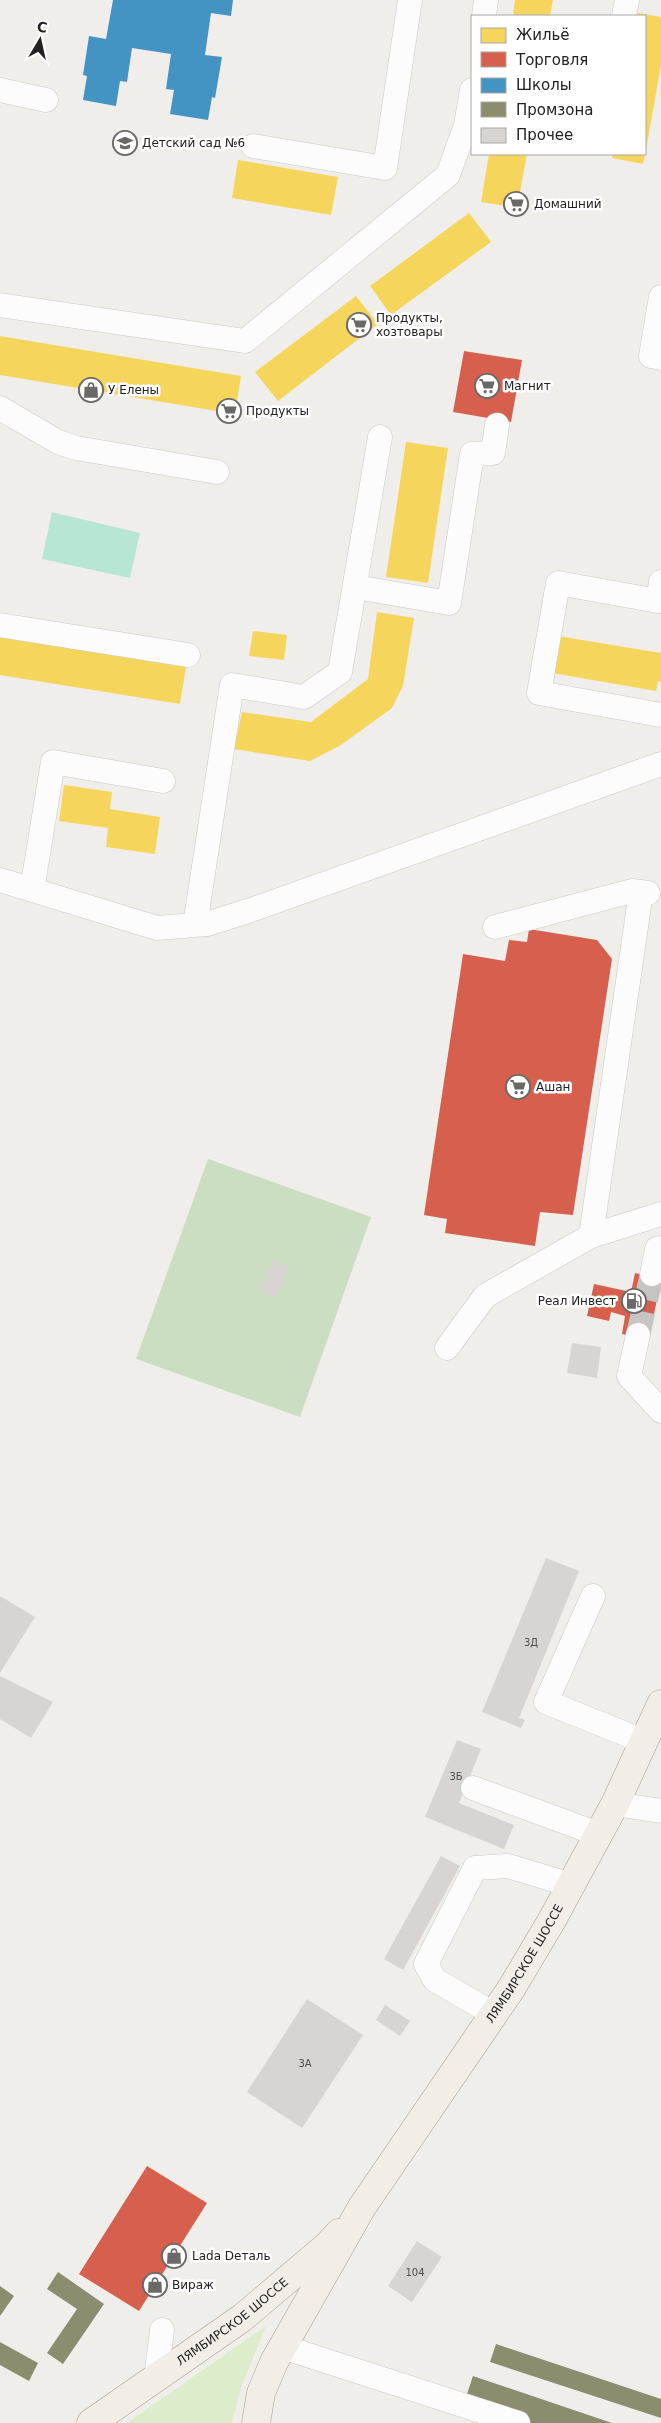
<svg xmlns="http://www.w3.org/2000/svg" width="661" height="2423" viewBox="0 0 661 2423" font-family="'DejaVu Sans',sans-serif">
<rect width="100%" height="100%" fill="#f0eeeb"/>
<path fill="#ddeccb" d="M266,2326l-25,62 -9,35h-105z"/>
<path fill="#cbdec1" d="M208,1159l163,58 -71,200 -164,-58z"/>
<path fill="#b7e6d2" d="M52,512l88,21 -10,45 -88,-19z"/>
<path fill="#f6d55c" d="M515,0h38l-3,16h-37z
M638,13l23,4v48l-15,85 -1,-134h-8z
M489,154h38l-10,54 -36,-6z
M613,154h32l-2,10 -31,-6z
M238,160l100,17 -7,38 -99,-17z
M469,213l22,29 -100,73 -21,-29z
M356,296l22,28 -100,77 -23,-29z
M0,336l241,40 -6,38 -235,-39z
M406,442l42,6 -20,135 -42,-6z
M377,612l37,6 -11,68 -11,22 -51,37 -31,16 -76,-12 8,-37 69,10 57,-43z
M253,631l34,4 -3,25 -35,-4z
M558,636l103,17v29l-3,-1 -2,10 -104,-18z
M0,637l186,30 -6,37 -180,-29z
M64,785l48,7 -2,17 50,8 -5,37 -49,-7 2,-19 -49,-7z"/>
<path fill="#d6604d" d="M464,351l58,9 -11,62 -58,-10z
M529,929l68,11 15,19 -39,256 -33,-3 -5,34 -90,-13 2,-14 -23,-4 39,-261 42,7 4,-21 18,2z
M635,1273l26,6 -12,61 -27,-6 3,-18 -14,-4 -2,9 -22,-5 7,-32 37,8z
M147,2166l60,37 -68,108 -60,-37z"/>
<path fill="#4393c3" d="M113,0h120l-2,16 -20,-3 -6,42 17,2 -7,41 -3,-1 -4,23 -38,-6 4,-24 -8,-1 5,-35 -39,-6 -5,34 -7,-1 -4,25 -33,-6 4,-24 -4,-1 6,-39 17,3z"/>
<path fill="#8c8c6e" d="M58,2272l46,32 -41,60 -16,-11 30,-44 -30,-20z
M0,2286l14,10 -14,20z
M0,2342l38,21 -9,18 -29,-16z
M496,2344l165,55v19l-171,-56z
M473,2376l139,47h-97l-52,-17z"/>
<path fill="#d7d4d2" d="M274,1259l16,8 -14,31 -16,-7z
M572,1343l29,4 -4,31 -30,-5z
M546,1558l33,13 -60,147 6,2 -4,8 -39,-16z
M0,1596l35,21 -35,56z
M0,1676l53,26 -22,36 -31,-19z
M457,1740l24,9 -22,54 55,22 -10,24 -79,-32z
M441,1856l19,10 -57,104 -19,-11z
M307,1999l56,36 -61,93 -55,-36z
M385,2005l25,16 -10,15 -24,-16z
M417,2241l25,16 -30,45 -24,-16z"/>
<g fill="none" stroke-linecap="round" stroke-linejoin="round">
<path stroke="#c7c5c3" stroke-width="24" stroke-dasharray="24 12" stroke-linecap="butt" d="M638,1335l14,-61"/>
<defs>
<path id="minor" d="M484,16l2,-16
M624,16l3,-16
M0,90l46,10
M253,146l132,22 25,-168
M661,297l-10,59 10,2
M0,305l245,36 203,-166 18,-50 6,-35
M0,408l58,34 18,6 141,24
M661,582l-3,19 -100,-18 -19,110 122,22
M356,587l93,16 23,-149 21,-1 4,-28
M0,625l188,30
M0,880l157,48 50,-4 44,-14 410,-146
M32,890l21,-128 110,19
M195,925l37,-240 72,12 36,-25 40,-235
M495,927l137,-36 16,2
M591,1236l50,-344
M652,1274l5,-25 4,-1
M638,1335l-9,41 32,35
M447,1348l38,-52 106,-60 70,-22
M593,1596l-47,106 97,39
M473,1788l125,46
M615,1804l46,7
M494,2014l-59,-34 -9,-16 49,-96 33,-2 63,19
M283,2347l235,76
M156,2378l6,-48"/>
<g id="major">
<path id="s1" d="M91,2423l151,-105 85,-72 12,-13"/>
<path id="s2" d="M256,2423l5,-30 13,-31 88,-155 149,-218 41,-69 63,-116 46,-100"/>
</g>
</defs>
<use href="#minor" stroke="#c9c8c7" stroke-width="25"/>
<use href="#major" stroke="#a79c86" stroke-width="29"/>
<use href="#minor" stroke="#fdfcfc" stroke-width="24"/>
<use href="#major" stroke="#f3ede7" stroke-width="28"/>
</g>
<defs>
<symbol id="school-ring" viewBox="-11 -11 22 22"><circle r="9.5" fill="#fff" stroke="#6a6968" stroke-width="1.5"/><path d="M0-5L7-2L0 1L-7-2ZM-4 1L0 2.5L4 1V4Q0 6-4 4Z" fill="#6a6968"/></symbol>
<symbol id="supermarket-ring" viewBox="-11 -11 22 22"><circle r="9.5" fill="#fff" stroke="#6a6968" stroke-width="1.5"/><path d="M-6-5.5h2.5l.6 2H6L4.5 2H-2.5L-4.4-4H-6ZM-1.5 3.2a1.3 1.3 0 1 0 .1 0ZM3 3.2a1.3 1.3 0 1 0 .1 0Z" fill="#6a6968"/></symbol>
<symbol id="shop-ring" viewBox="-11 -11 22 22"><circle r="9.5" fill="#fff" stroke="#6a6968" stroke-width="1.5"/><path d="M-5-2.5h2.3a2.7 3.5 0 0 1 5.4 0H5L5.5 6h-11ZM-1.5-2.5h3a1.5 2.3 0 0 0-3 0Z" fill="#6a6968"/></symbol>
<symbol id="fuel-ring" viewBox="-11 -11 22 22"><circle r="9.5" fill="#fff" stroke="#6a6968" stroke-width="1.5"/><path d="M-5.5-6h7V0h2V4h1.3V-2.5L3-4.5l.8-.8L6-3V5H2.5V1h-1V6h-7ZM-4.2-4.7v3.2H.2V-4.7Z" fill="#6a6968"/></symbol>
</defs>
<g fill-rule="evenodd">
<use href="#school-ring" x="111" y="129" width="28" height="28"/>
<use href="#supermarket-ring" x="502" y="190" width="28" height="28"/>
<use href="#supermarket-ring" x="345" y="311" width="28" height="28"/>
<use href="#supermarket-ring" x="473" y="372" width="28" height="28"/>
<use href="#shop-ring" x="77" y="376" width="28" height="28"/>
<use href="#supermarket-ring" x="215" y="397" width="28" height="28"/>
<use href="#supermarket-ring" x="504" y="1073" width="28" height="28"/>
<use href="#fuel-ring" x="620" y="1287" width="28" height="28"/>
<use href="#shop-ring" x="160" y="2242" width="28" height="28"/>
<use href="#shop-ring" x="141" y="2271" width="28" height="28"/>
</g>
<g text-anchor="middle" stroke-width="5" stroke-linejoin="round" paint-order="stroke">
<g font-size="10" fill="#4f4e4e">
<text x="531" y="1646">3Д</text>
<text x="456" y="1780">3Б</text>
<text x="305" y="2067">3А</text>
<text x="415" y="2276">104</text>
</g>
<g font-size="12" fill="#222" stroke="#fff" text-anchor="start">
<text x="142" y="147">Детский сад №6</text>
<text x="534" y="208">Домашний</text>
<text x="376" y="322">Продукты,<tspan x="376" dy="14">хозтовары</tspan></text>
<text x="504" y="390">Магнит</text>
<text x="108" y="394">У Елены</text>
<text x="246" y="415">Продукты</text>
<text x="536" y="1091">Ашан</text>
<text x="616" y="1305" text-anchor="end">Реал Инвест</text>
<text x="192" y="2260">Lada Dеталь</text>
<text x="172" y="2289">Вираж</text>
</g>
<g font-size="12" fill="#222" stroke="#fff">
<text dy="4" stroke="none"><textPath href="#s2" startOffset="535">ЛЯМБИРСКОЕ ШОССЕ</textPath></text>
<text dy="4" stroke="none"><textPath href="#s1" startOffset="174">ЛЯМБИРСКОЕ ШОССЕ</textPath></text>
</g>
</g>
<rect x="471" y="15" width="175" height="140" fill="#ffffff" stroke="#a7a7a7"/>
<rect x="481" y="28" width="25" height="15" fill="#f6d55c" stroke="#a7a7a7"/>
<text x="516" y="40" font-size="15" fill="#222222">Жильё</text>
<rect x="481" y="52" width="25" height="15" fill="#d6604d" stroke="#a7a7a7"/>
<text x="516" y="65" font-size="15" fill="#222222">Торговля</text>
<rect x="481" y="78" width="25" height="15" fill="#4393c3" stroke="#a7a7a7"/>
<text x="516" y="90" font-size="15" fill="#222222">Школы</text>
<rect x="481" y="102" width="25" height="15" fill="#8c8c6e" stroke="#a7a7a7"/>
<text x="516" y="115" font-size="15" fill="#222222">Промзона</text>
<rect x="481" y="128" width="25" height="15" fill="#d7d4d2" stroke="#a7a7a7"/>
<text x="516" y="140" font-size="15" fill="#222222">Прочее</text>
<g transform="translate(40 40) rotate(9)" stroke="#ffffff" stroke-width="4" paint-order="stroke">
<path d="M0-4L9 19L0 12L-9 19Z" fill="#222222"/>
<text y="-8" font-size="14" font-weight="bold" text-anchor="middle" fill="#222222">С</text>
</g>
</svg>
